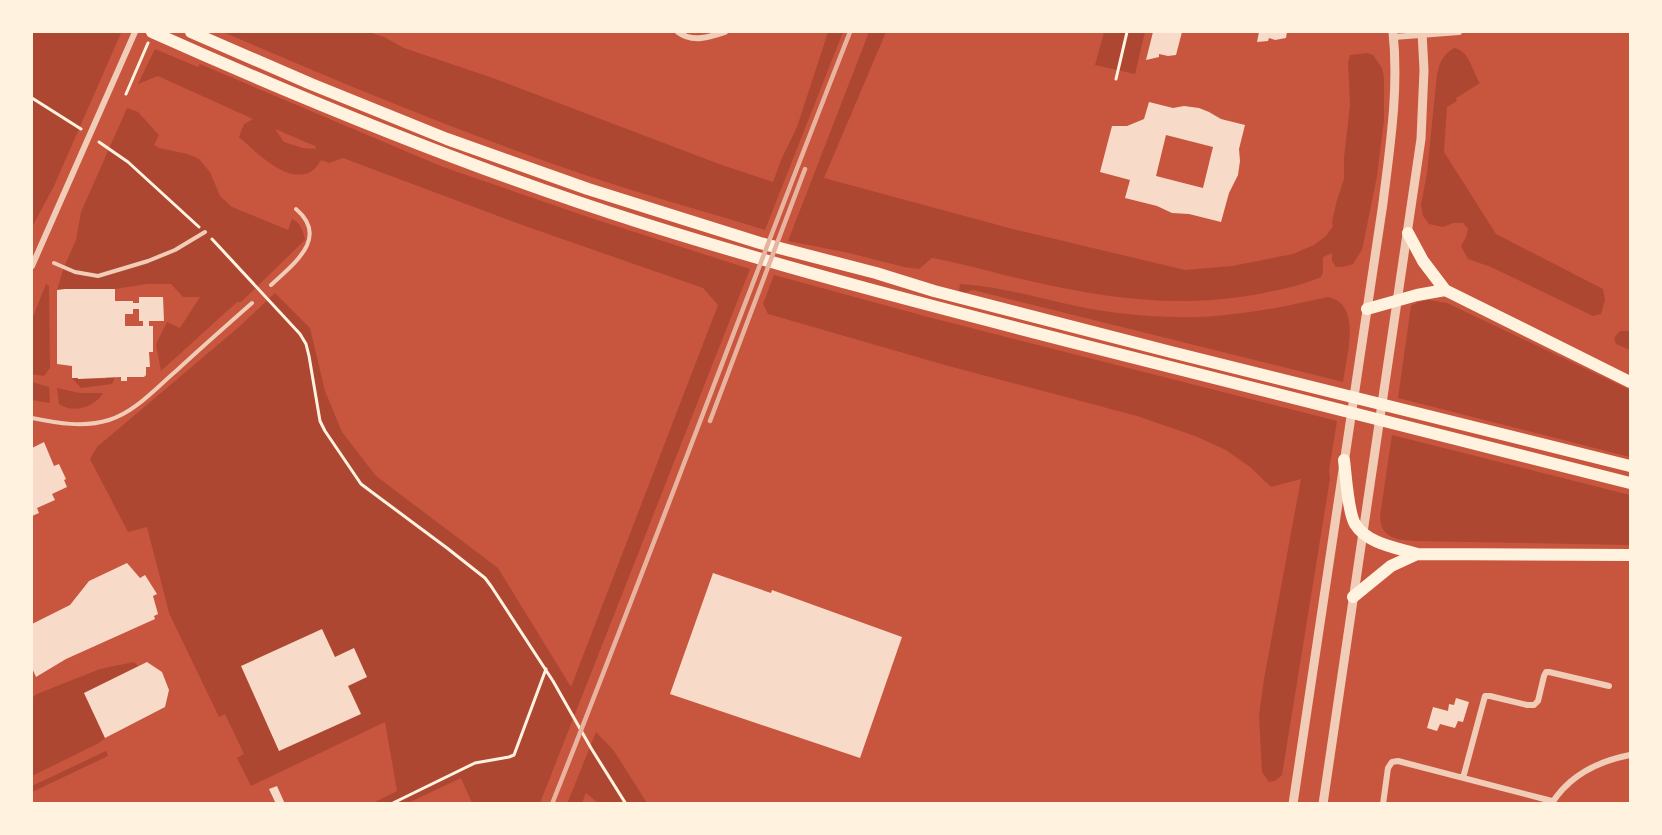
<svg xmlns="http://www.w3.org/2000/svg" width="1662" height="835" viewBox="0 0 1662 835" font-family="Manrope,sans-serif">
<rect width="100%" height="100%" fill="#c8553d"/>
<path fill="#ae4732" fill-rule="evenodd" d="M32,32h85l4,1 -67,153 -22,41z
M223,32h145l16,5 20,11 86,29 229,87 54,18 8,-22 16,-33 31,-95h15l-78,198c-58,-18 -117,-34 -174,-53 -125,-42 -247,-93 -368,-145z
M869,32h17l-62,146 185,50 176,42 47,-4 61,-12 21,-9 12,-9 7,-10 -1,-4 5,-22 7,-21v-21l6,-53 -2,-43 2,-7 17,-2 6,2 9,13 2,9v43l-7,56 -15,74 -9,14 -10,3h-7l-4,-6v-8l-9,4v16l-2,4c-18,8 -38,12 -57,16 -81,16 -155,6 -234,-12 -33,-7 -64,-17 -98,-23l-13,11 -15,-2 -55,-14 -61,-12z
M1104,32h41l-10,42 -40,-9z
M1454,48c16,3 18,23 26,35l-24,15 1,3 -10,6 -3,45 52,82 107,55 2,11 -4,14 -8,2 -102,-49 -23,-8 -7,-13 5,-9 2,-8 -5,-6h-10l-10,4 -14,-3 -6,-8 -2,-11 6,-32 10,-99c3,-13 6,-19 17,-26z
M155,49l43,18 2,-3 243,103 148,51 159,51 -210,534h-68l-11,-25 -53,25h-35l24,-12 -12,-69 -134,64 -14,-28 7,-4 -19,-40 -6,3 -50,-104 -22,-86 -19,5 -38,-73 7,-12 143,-121 35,-33 35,35 15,63 17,41 34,44 122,92 73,119 147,-382 -15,-17 -178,-62 -182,-68 -14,5 -8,-3c-3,5 -7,11 -13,13 -23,9 -53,-22 -69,-36l5,-13 9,-5 -95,-43 -20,8zM275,129l40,17 1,3 -13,-1 -19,-6z
M127,108l11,4 21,23 -5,10 5,3 29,6 11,5 11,13 10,24 12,11 56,23 4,-11c9,4 11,12 13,21l-64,62h-4l-76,69 -5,-27 11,-22 13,6 20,-31h-17l-12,-13h-24l-32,5 -58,1 7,-23 12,-27 5,-28z
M774,275l154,42 409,104 -8,49 1,9 -48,296 -7,6 -6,1 -7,-10 -3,-56 5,-37 37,-200 -30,8 -21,-20 -24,-17 -31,-14 -58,-20 -192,-51 -177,-51 -5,-10z
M46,284l3,2 1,82 -6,8 -12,-2v-55z
M960,284c53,3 105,23 158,29 41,5 83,6 124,0 28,-3 57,-10 86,-16 35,7 18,61 15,85l-370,-92 -9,3 -5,-2z
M1429,300l18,3 183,87v67l-232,-59 13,-92 7,-4z
M1620,331h10v19l-14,-6 -2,-6z
M106,377h9l-3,7 -31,4 -9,-10 34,1z
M32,382l17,5 1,16 -18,-3z
M57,388l23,5h23c-8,14 -30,21 -44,11z
M1392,435l238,60v50l-215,-4c-18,-1 -35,-3 -35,-25z
M134,662l4,4 -54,27 21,45 -6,5 -67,33v-78l5,-4 63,-25z
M596,732l18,19 33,52h-49l-12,-10 -4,10 -15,1z
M106,751l2,5 -76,36v-6z"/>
<path fill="#f7dbc8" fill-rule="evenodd" d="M1153,32h29l-6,23 -8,1 -9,-2v3l-13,3z
M1259,32h28l-1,6 -11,2 -6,-2 -1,3 -11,1z
M1149,102l24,6 11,-2 15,2 10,4 12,7 24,6 -6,24 1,12 -2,14 -9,18 -8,29 -32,-8 -17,-1 -15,-7 -32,-8 5,-18 -30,-8 12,-46h15l17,-7zM1166,135l47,12 -10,41 -47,-12z
M65,289h50v12h18v2h6v-6h24l1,24h-15v5h4v26h-4l1,15h-4v8l-2,2h-17v4h-6v-4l-43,2v-1h-6v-12l-15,-2v-74zM133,309h6v12h4v5h-18v-12h8z
M44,442l10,24 5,-2 7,15 -2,1 3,7 -15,7 3,6 -18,8 2,5 -7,3v-68z
M127,563l13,15 5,-3 12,19 -4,2 5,18 -4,2 1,3 -89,40 -30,18 -4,-9v-44l38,-19 19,-24z
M713,573l58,20 1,-3 130,47 -42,121 -190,-64z
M322,629l13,28 19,-9 13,29 -19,9 13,28 -82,37 -38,-85z
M147,662l15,10 7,18 -4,17 -60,31 -21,-45z
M1456,698l13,4 -6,20 -5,-1 -3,7 -15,-4 -3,7 -10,-3 6,-21 15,4 1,-7 5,1z
M277,786l8,18h-9l-7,-15z"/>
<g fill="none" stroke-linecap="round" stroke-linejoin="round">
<path stroke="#fff3e0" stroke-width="3" d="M1116,79l11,-47
M126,94l22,-51
M32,98l49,31
M99,142l29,20 71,65
M212,239l88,95 6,10 3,12 11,65 5,10 36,53 86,64 38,30 6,8 62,95 38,67 35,56
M391,804l84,-41 34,-6 5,-2 32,-86"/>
<path stroke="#f1ccb7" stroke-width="4" d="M54,263l21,9 23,4 50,-15 27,-11 30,-18
M271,285c22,-21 59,-47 25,-76
M32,418c25,5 52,10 77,2 26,-8 47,-32 67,-49 25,-23 51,-46 76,-68"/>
<path stroke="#f1ccb7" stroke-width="6" d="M678,32c14,11 32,5 47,0
M1394,37l65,-5
M32,266l103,-234
M1463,778l22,-82h5l37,9h7l4,-4 6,-25 2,-4h3l60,14
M1552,803c18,-28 47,-42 78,-48
M1383,804l5,-36 4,-6 6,-1 154,40"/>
<path stroke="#f1ccb7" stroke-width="9" d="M1293,804l90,-601c7,-57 16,-114 10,-171
M1323,804l98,-665 3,-69 -2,-38"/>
<path stroke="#fff3e0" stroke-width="12" d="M152,32c161,72 325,139 493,192 146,46 294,84 442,122 181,46 362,92 543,137
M191,32l120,52 136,55 141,50 172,54 116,30 58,18 237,61 459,114
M1408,233l15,28 22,29 185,92
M1367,309l50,-14 28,-5
M1344,460c2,16 4,52 11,64 12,20 43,24 62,30
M1353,597l38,-31 26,-12 213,1"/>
<path stroke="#e9b49f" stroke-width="4.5" d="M710,421l95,-252
M552,804c102,-257 197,-515 298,-772"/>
</g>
<rect width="1662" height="835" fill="none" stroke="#fff3e0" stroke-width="66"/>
</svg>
